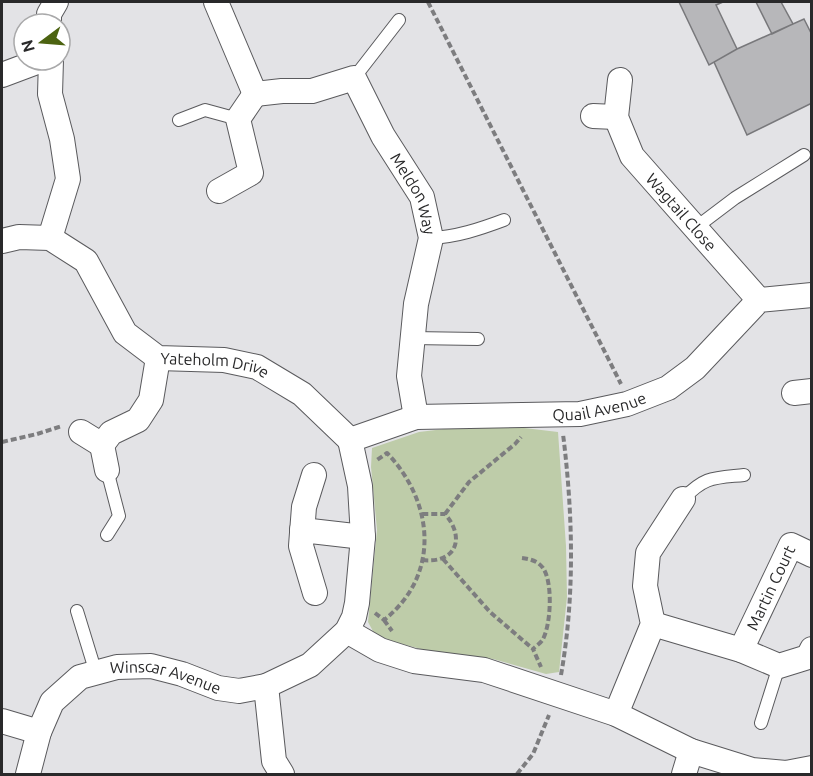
<svg xmlns="http://www.w3.org/2000/svg" width="813" height="776" viewBox="0 0 813 776" font-family="Ubuntu,sans-serif">
<rect width="100%" height="100%" fill="#e3e3e6"/>
<path fill="#becca9" d="M469,426l47,1 42,5 8,114 1,51 -8,75 -13,2 -53,-15 -65,-8 -37,-10 -17,-8 -6,-11 9,-92 -6,-63 1,-19 47,-16z"/>
<path fill="#b7b7ba" stroke="#78787b" stroke-width="1.5" d="M679,2h44l-7,3 21,44 -28,16z
M756,2h25l12,22 -21,10z
M804,19l8,16v68l-65,32 -33,-73 23,-13z"/>
<g fill="none" stroke-linecap="round" stroke-linejoin="round">
<defs>
<path id="service" d="M354,78l45,-58
M179,120l26,-10 33,9
M694,229l41,-31 69,-43
M431,238c25,-1 49,-9 73,-18
M412,338l66,1
M107,470l12,46 -12,19
M683,499c22,-23 31,-21 61,-24
M77,611l19,62
M761,723l18,-57"/>
<g id="minor">
<path id="s1" d="M216,2l39,92 27,-3h30l42,-13 29,58 39,61 9,41 -15,66 -7,72 7,41"/>
<path d="M49,24v-10l7,-12"/>
<path d="M2,75l40,-15"/>
<path id="s2" d="M620,80l-4,37 16,39 127,144"/>
<path d="M593,116l23,1"/>
<path d="M219,191l32,-18 -13,-54 17,-25"/>
<path d="M50,238l18,-59 -6,-40 -12,-45 1,-34"/>
<path id="s3" d="M2,241l17,-4 31,1 36,23 39,72 33,25 66,2 33,7 45,27 48,46"/>
<path d="M794,393l18,-2"/>
<path d="M81,432l21,13"/>
<path id="s4" d="M350,440l66,-23 164,-3 47,-10 41,-16 27,-20 64,-68 53,-5"/>
<path d="M107,470l-5,-25 9,-12 27,-13 13,-20 7,-42"/>
<path d="M314,475l-10,32 -3,39 14,47"/>
<path d="M302,530l61,7"/>
<path d="M653,624l88,26 38,16 29,-9 4,-8"/>
<path d="M347,631l33,19 34,11 70,9 132,44 75,37 61,19 34,3 26,-5"/>
<path id="s5" d="M741,650l50,-105 21,10"/>
<path d="M266,686l8,75 8,13"/>
<path d="M616,714l37,-90 -8,-38 3,-33 35,-54"/>
<path d="M2,721l37,11"/>
<path id="s6" d="M28,774l11,-42 13,-30 28,-25 37,-10 34,-1 31,8 36,14 21,3 27,-5 44,-21 37,-34 7,-14 3,-14 6,-66 -3,-51 -10,-46"/>
<path d="M684,774l7,-23"/>
</g>
</defs>
<use href="#service" stroke="#5a5a5d" stroke-width="14"/>
<use href="#minor" stroke="#5a5a5d" stroke-width="26"/>
<path stroke="#7d7d7f" stroke-width="4" stroke-dasharray="6 3" stroke-linecap="butt" d="M428,2l193,382
M2,442l35,-8 25,-8
M445,514l24,-32 46,-38 6,-7
M522,558c8,1 16,3 21,10 10,14 8,56 0,71 -2,4 -7,7 -10,10l8,18
M443,559l47,53 43,37
M422,560c34,4 44,-22 23,-46h-22
M375,613l9,7c57,-45 50,-118 3,-167l-10,7
M384,620l8,11
M561,675c14,-79 12,-161 2,-241
M517,774l16,-20 16,-39"/>
<use href="#service" stroke="#fff" stroke-width="12"/>
<use href="#minor" stroke="#fff" stroke-width="24"/>
</g>
<g text-anchor="middle" stroke-width="5" stroke-linejoin="round" paint-order="stroke">
<g font-size="16" fill="#29292a" stroke="#fff">
<text dy="6" stroke="none"><textPath href="#s1" startOffset="332">Meldon Way</textPath></text>
<text dy="6" stroke="none"><textPath href="#s2" startOffset="154">Wagtail Close</textPath></text>
<text dy="6" stroke="none"><textPath href="#s3" startOffset="272">Yateholm Drive</textPath></text>
<text dy="6" stroke="none"><textPath href="#s4" startOffset="254">Quail Avenue</textPath></text>
<text dy="6" stroke="none"><textPath href="#s5" startOffset="69">Martin Court</textPath></text>
<text dy="6" stroke="none"><textPath href="#s6" startOffset="202">Winscar Avenue</textPath></text>
</g>
</g>
<rect width="813" height="776" fill="none" stroke="#29292a" stroke-width="6"/>
<g transform="translate(42 42) rotate(254)"><circle r="28" fill="#ffffff" stroke="#a9a9aa" stroke-width="1.5"/>
<path d="M0-4.5L10 22L0 15L-10 22Z" fill="#4c6311"/>
<text y="-9" font-size="16" font-weight="bold" text-anchor="middle" fill="#29292a">N</text>
</g>
</svg>
